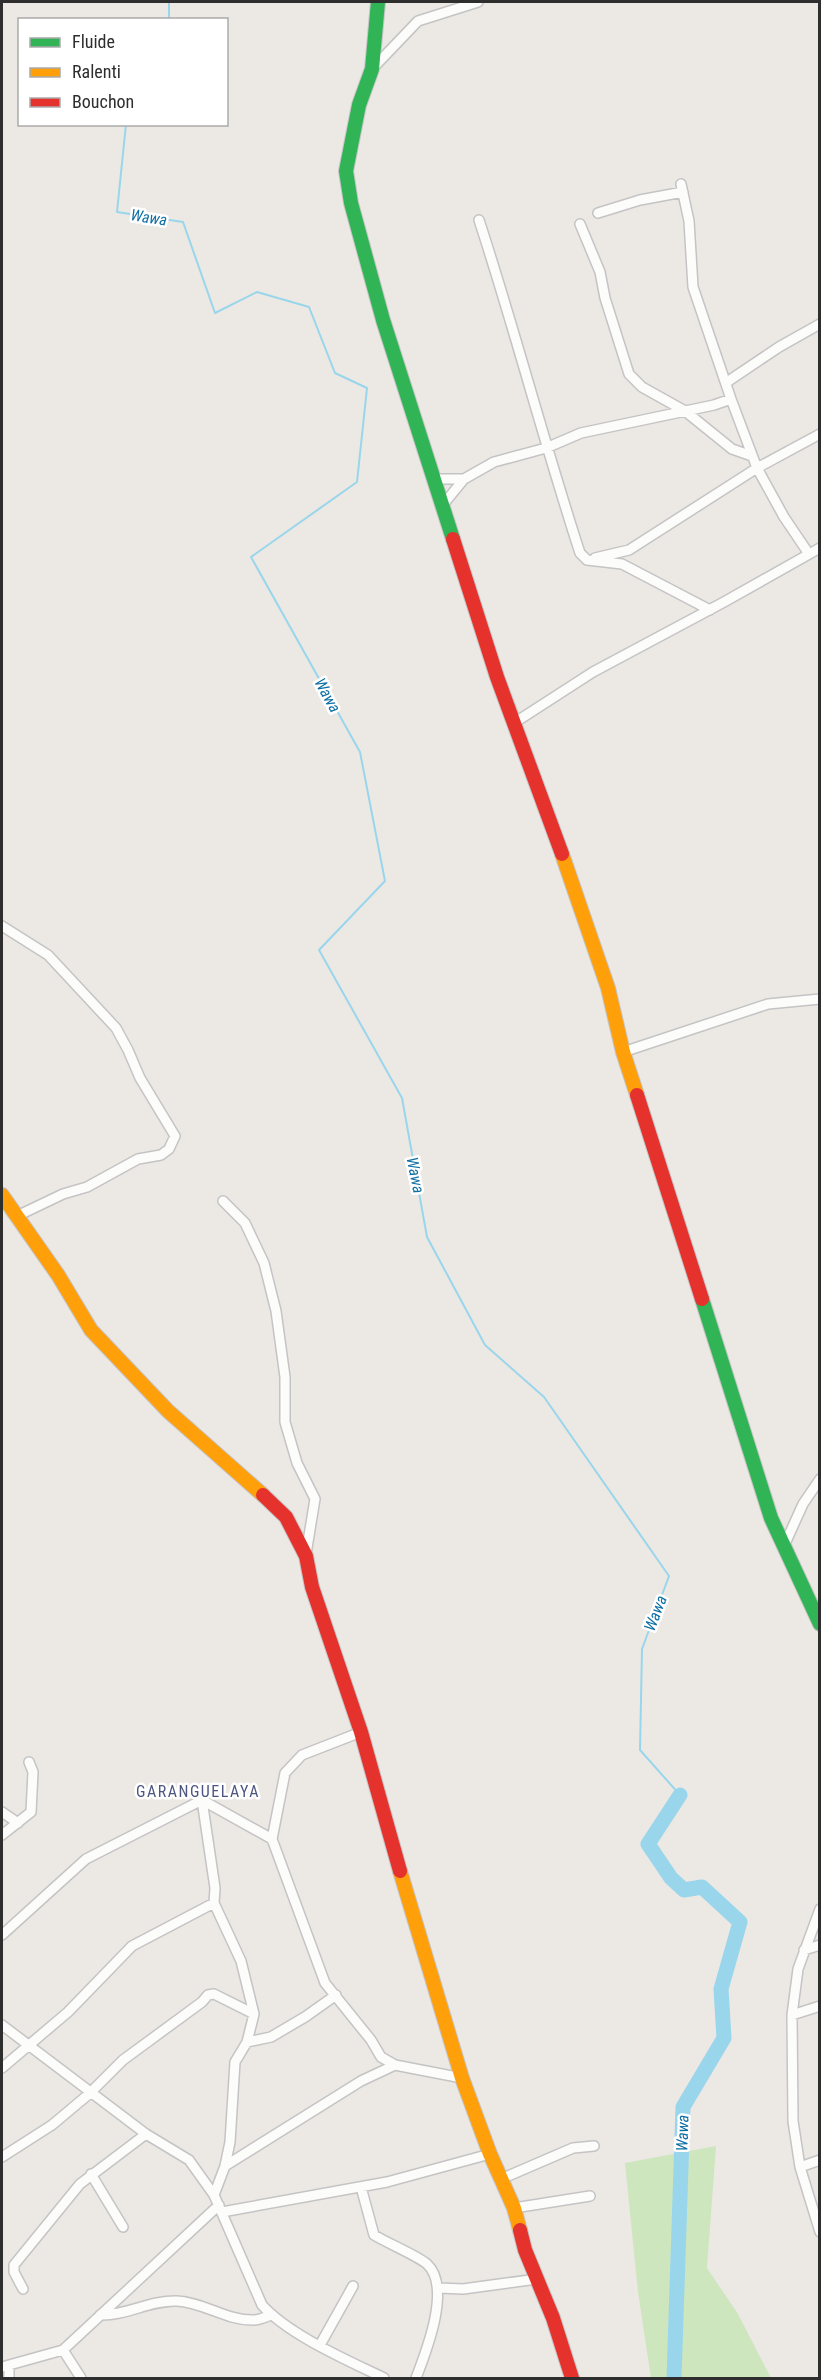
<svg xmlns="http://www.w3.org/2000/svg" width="821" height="2380" viewBox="0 0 821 2380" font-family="'Roboto Condensed',sans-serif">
<rect width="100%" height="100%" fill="#ece8e4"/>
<path fill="#cee6be" d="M716,2146l-9,122 31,46 33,64h-120l-13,-86 -13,-129z"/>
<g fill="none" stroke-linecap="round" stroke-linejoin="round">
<path stroke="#99d6ec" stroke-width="2" d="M169,20v-18
M126,124l-9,88 66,10 32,91 42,-21 52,15 26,66 32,15 -10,94 -106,75 109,195 25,129 -66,69 83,148 25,139 58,108 59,52 125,179 -27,73 -2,101 40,45"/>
<path stroke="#99d6ec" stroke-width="15" d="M674,2378l9,-271 41,-69 -3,-49 19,-67 -38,-35 -18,3 -13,-12 -23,-34 32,-49"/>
<defs>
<path id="street" d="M372,69l46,-48 60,-19
M681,184l8,37 4,66 38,112 26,69 27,49 25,37
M598,213l42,-13 43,-8
M479,220c36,110 65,223 101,333l7,7 35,4 88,46
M580,224l20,48 5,26 24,76 13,13 43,24 47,38 20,7
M727,382l52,-35 41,-23
M434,479h30
M442,506l22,-27 30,-17 52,-14 35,-15 133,-28 17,-6
M595,558l34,-8 128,-82 63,-34
M514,723l79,-51 131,-70 96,-54
M2,926l46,29 68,73 12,22 12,28 35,58 -6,13 -8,6 -23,4 -51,28 -24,7 -46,22
M623,1052l145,-48 52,-5
M223,1201l22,22 19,40 12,48 9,66v45l12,41 18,36 -9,55
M784,1546l19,-42 17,-25
M202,1800l13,88 -1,15
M2,1812l16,11
M2,1835l29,-23 2,-40 -4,-10
M272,1839l13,-66 17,-18 59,-23
M820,1909l-22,60 -6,46 1,106 7,46 20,65
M2,1935l84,-76 116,-59 70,39 53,144 46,57 10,17 14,8
M804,1950l16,-5
M792,2015l28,-9
M2,2025l144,109 43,26 25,35 48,110c27,30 85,55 122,73
M247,2042l24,-5 34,-20 31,-22
M2,2068l66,-56 64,-66 82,-43 27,58 13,53 -7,28 -12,20 -5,80 -5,24
M2,2157l50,-32 37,-31 34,-34 79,-58 6,-7 6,-1 40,20
M800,2167l20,-7
M91,2174l32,53
M501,2179l72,-31 21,-2
M361,2187l13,48c13,8 44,21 53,29 25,23 -1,88 -11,114
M214,2195l11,-29 136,-85 34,-16 67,13
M514,2208l76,-12
M222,2212l165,-30 103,-28
M439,2288l24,1 74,-10
M23,2289l-9,-17v-7l66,-81 66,-50
M100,2315c26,1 50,-15 77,-14 26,1 50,20 77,19 5,0 12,-3 17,-5
M320,2345l33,-59
M63,2350l18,28
M2,2367l61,-17 156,-145
M9,2378v-13"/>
<path id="fast" d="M378,2l-6,67 -13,36 -13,66 5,32 32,117 70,219
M702,1299l69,219 49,106"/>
<path id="slow" d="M562,854l46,134 15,64 14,43
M2,1195l56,80 33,55 77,81 95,84
M400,1871l62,207 28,76 24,54 6,22"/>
<path id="jam" d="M453,539l44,138 65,177
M637,1095l65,204
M263,1495l23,22 20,39 6,31 49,145 39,139
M520,2230l5,20 28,68 19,60"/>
</defs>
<use href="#street" stroke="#c5c4c5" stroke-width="12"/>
<use href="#fast" stroke="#c5c4c5" stroke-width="16"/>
<use href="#slow" stroke="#c5c4c5" stroke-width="16"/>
<use href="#jam" stroke="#c5c4c5" stroke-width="16"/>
<use href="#street" stroke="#fcfcfb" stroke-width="9"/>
<use href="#fast" stroke="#30b455" stroke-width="14"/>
<use href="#slow" stroke="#ff9f0a" stroke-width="14"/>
<use href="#jam" stroke="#e5322d" stroke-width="14"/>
</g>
<g text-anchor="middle" stroke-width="5" stroke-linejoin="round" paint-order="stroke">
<g font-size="16" font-style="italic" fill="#0d6fa3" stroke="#fff">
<text transform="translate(149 217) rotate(9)" y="6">Wawa</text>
<text transform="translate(328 695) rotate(61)" y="6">Wawa</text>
<text transform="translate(416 1175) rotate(79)" y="6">Wawa</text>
<text transform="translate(655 1613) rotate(-69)" y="6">Wawa</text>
<text transform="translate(682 2133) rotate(-88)" y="6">Wawa</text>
</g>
<g font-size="16" letter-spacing="1.5" fill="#4d5680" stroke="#fff">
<text x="198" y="1797">GARANGUELAYA</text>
</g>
</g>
<rect width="821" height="2380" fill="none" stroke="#2e2e2e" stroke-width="6"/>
<rect x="18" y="18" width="210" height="108" fill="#ffffff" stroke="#ababab" stroke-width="1.5"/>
<rect x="30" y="38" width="30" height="9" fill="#30b455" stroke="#ababab" stroke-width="1.5"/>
<text x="72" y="48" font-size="18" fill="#2e2e2e">Fluide</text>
<rect x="30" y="68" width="30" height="9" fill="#ff9f0a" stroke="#ababab" stroke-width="1.5"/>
<text x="72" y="78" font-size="18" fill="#2e2e2e">Ralenti</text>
<rect x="30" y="98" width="30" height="9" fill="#e5322d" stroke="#ababab" stroke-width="1.5"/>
<text x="72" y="108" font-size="18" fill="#2e2e2e">Bouchon</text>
</svg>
